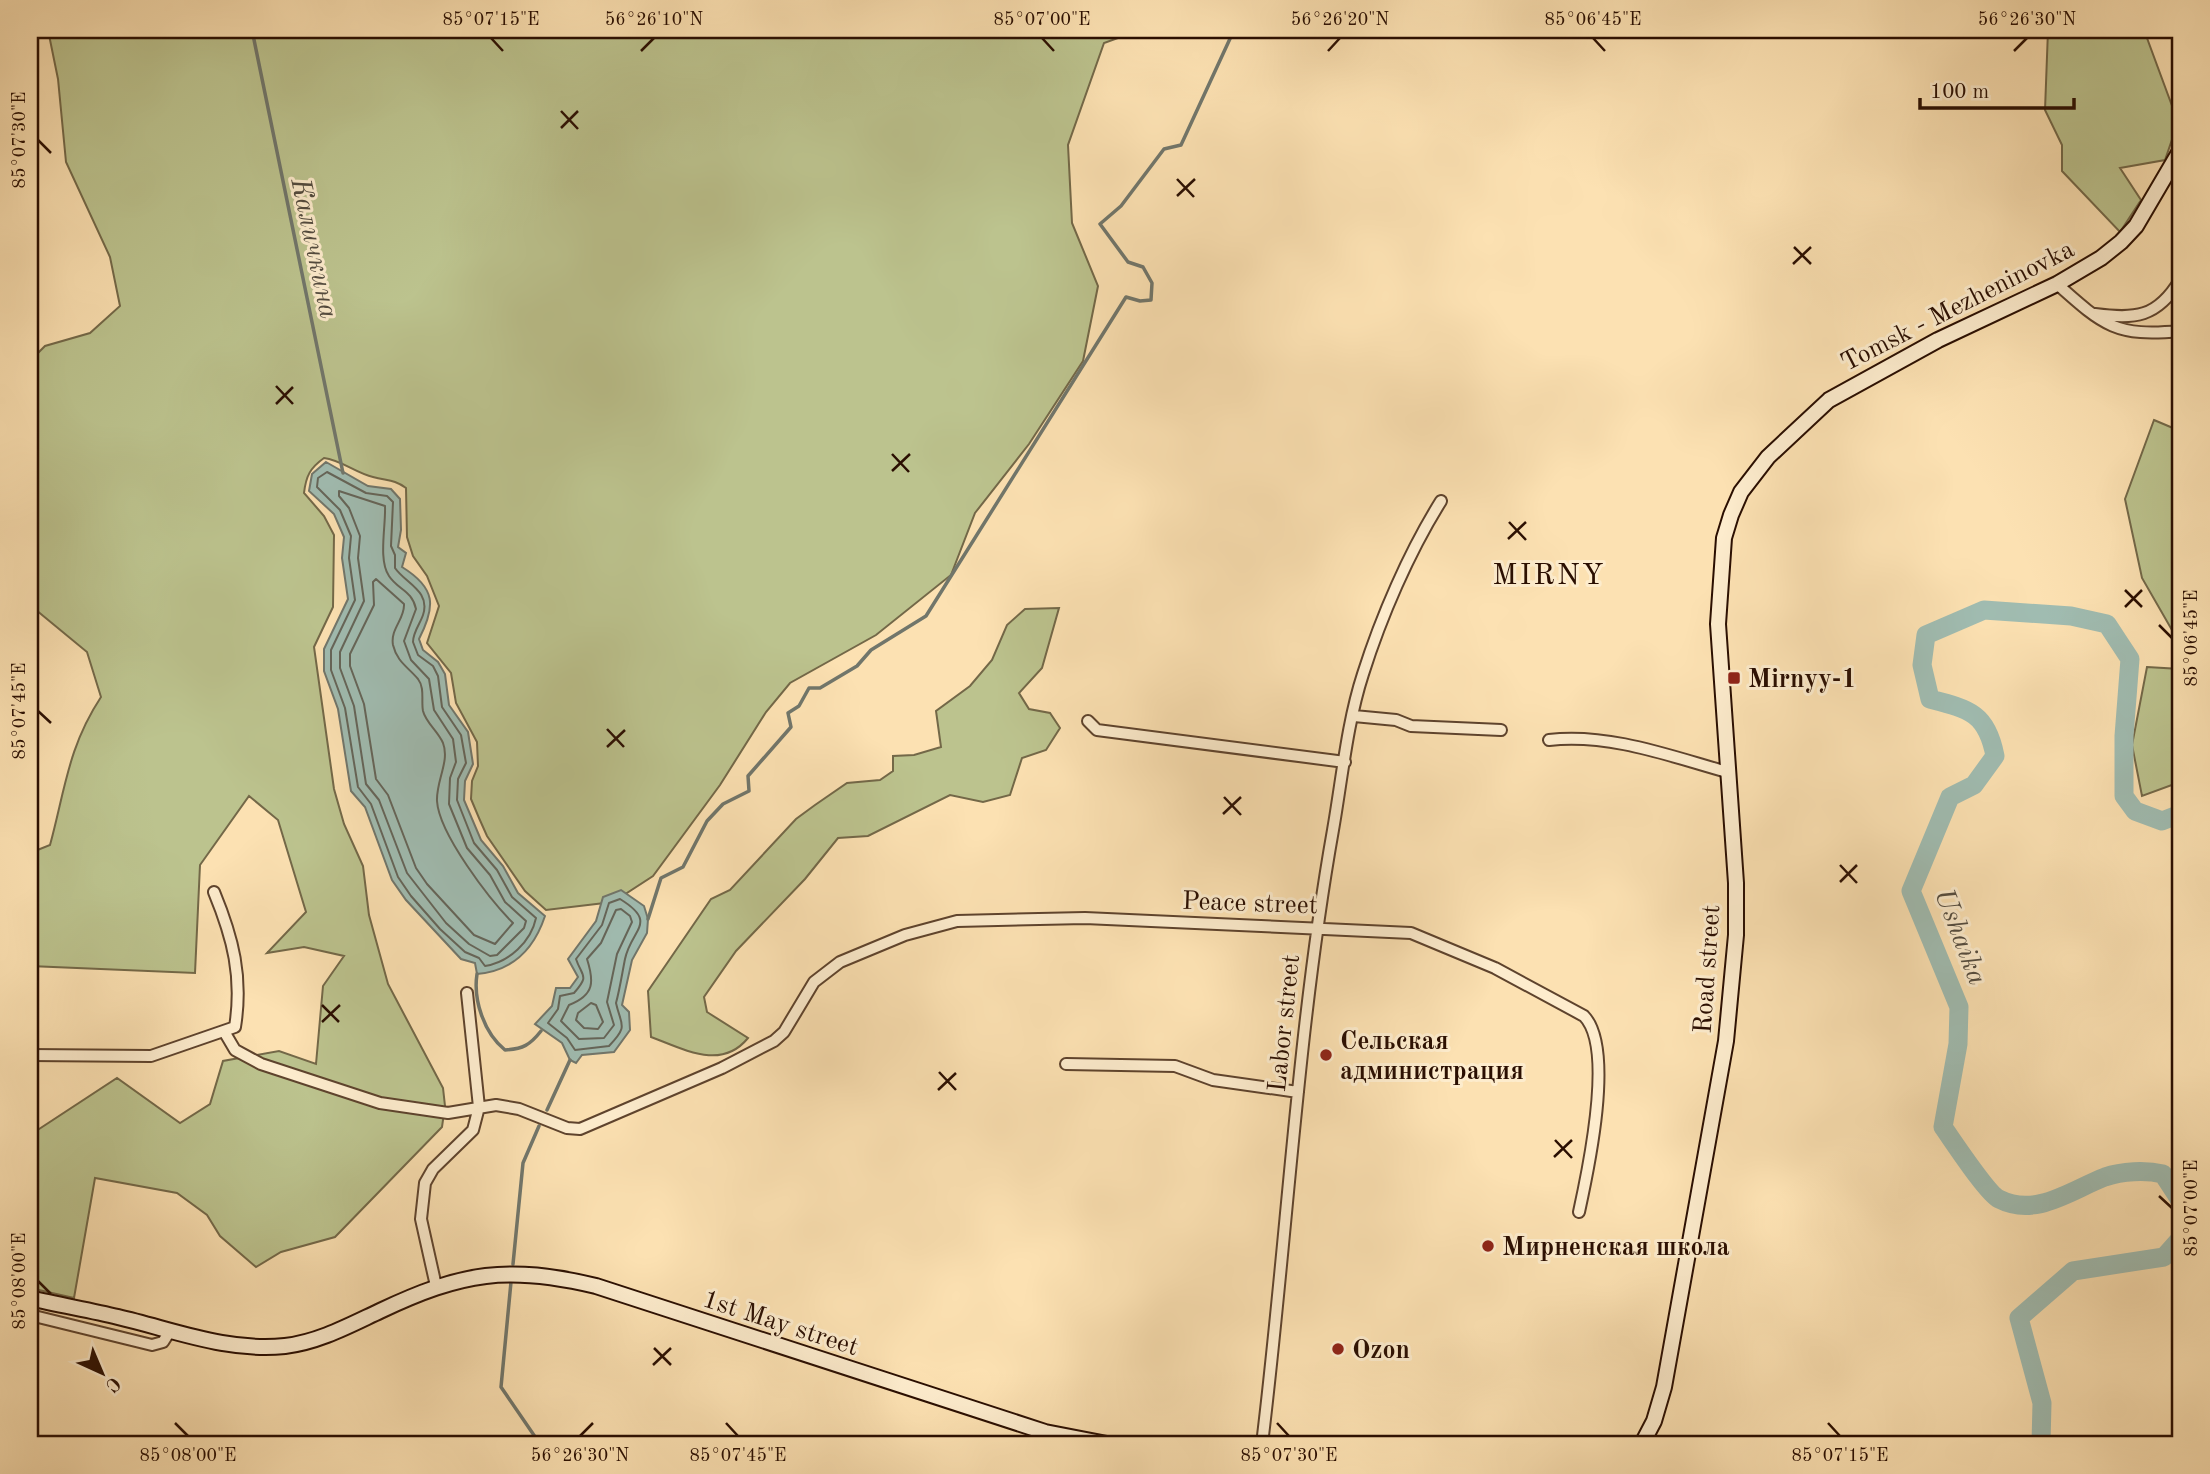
<svg xmlns="http://www.w3.org/2000/svg" width="2210" height="1474" viewBox="0 0 2210 1474" font-family="'Old Standard TT',serif">
<rect width="100%" height="100%" fill="#fce1b2"/>
<filter id="stains"><feTurbulence type="fractalNoise" baseFrequency=".00286" numOctaves="4"/><feColorMatrix values="0 0 0 0 .2 0 0 0 0 .09 0 0 0 0 .02 0 0 0 .5 -.17"/></filter>
<radialGradient id="worn" r=".72"><stop offset=".6" stop-color="#630" stop-opacity="0"/><stop offset="1" stop-color="#630" stop-opacity=".3"/></radialGradient>
<path fill="#bcc38e" stroke="#736848" stroke-width="2" d="M48,30h1092l-36,13 -36,102 4,78 26,63 -15,75 -54,83 -54,69 -24,62 -75,60 -86,48 -24,29 -46,73 -67,91 -40,26 -67,8 -21,-19 -38,-55 -8,-18 -8,-19 1,-18 6,-15 -1,-24 -21,-39 -5,-30 -24,-30 12,-37 -12,-30 -14,-20 -6,-19 -1,-49c-12,-9 -19,-7 -33,-11 -17,-4 -32,-17 -49,-19 -14,10 -18,18 -20,35l20,23 10,19 -1,72 -19,40 20,142 10,35 19,42 6,49 19,69 55,104 2,18 -3,21 -107,110 -54,15 -25,15 -36,-31 -13,-21 -30,-22 -82,-15 -21,120 -44,-10v-153l87,-57 63,45 30,-19 13,-43 56,-10 37,13 7,-78 21,-30 -40,-9 -37,6 39,-41 -28,-92 -29,-24 -49,69 -5,108 -165,-7v-113l20,-8c15,-55 18,-98 51,-148l-14,-45 -57,-47v-244l15,-15 45,-13 30,-27 -10,-49 -44,-95 -8,-83z
M2048,30h96l34,92 -13,38 -45,8 21,32 -21,32 -58,-61v-26l-17,-35z
M2154,420l26,11v213l-38,-66 -17,-79z
M1059,608l-17,60 -23,25 10,16 21,4 10,15 -14,22 -24,8 -12,37 -27,7 -33,-7 -82,41 -30,2 -33,41 -69,72 -32,46 3,15 41,26c-27,33 -64,11 -97,-1l-3,-46 63,-92 19,-9 66,-71 19,-14 32,-22 33,-3 13,-9v-15l21,-1 27,-8 -5,-36 34,-25 22,-26 15,-35 18,-16z
M2147,667l33,2v113l-38,14 -10,-51z"/>
<path fill="#a0bcb1" stroke="#71766b" stroke-width="2" d="M326,462l42,24 23,3 9,10 1,31 -3,17 8,6 -4,14c34,21 34,39 17,72l4,11 15,12 7,12 4,31 19,27 5,32 -8,17 -1,19 17,40 22,26 15,27 27,23c-11,33 -33,55 -68,58l-2,-11 -14,-4 -55,-59 -14,-20 -27,-73 -14,-16 -13,-82 -14,-38v-22l24,-50 -6,-41 2,-21 -10,-23 -25,-23 3,-17z
M621,890l23,16 4,13 -1,14 -15,27 -10,45 7,7 1,18 -16,22 -32,3 -6,8 -6,-3 -8,-17 -27,-19 17,-18 4,-18h14l8,-11 -10,-18 28,-38 7,-24z"/>
<g fill="none" stroke-linecap="round" stroke-linejoin="round">
<path stroke="#656559" stroke-width="2" d="M327,472l39,21 21,3 6,6 -2,44 4,9v13c10,15 36,23 28,47 -3,9 -10,17 -10,27l5,13 15,11 5,10 4,31 19,28 5,28 -8,16 -1,21 17,43 23,27 15,27 24,21c-5,24 -27,44 -51,48l-6,-8 -14,-6 -25,-23 -29,-33 -13,-19 -27,-73 -13,-17 -13,-79 -14,-38v-20l24,-50 -6,-42 2,-22 -11,-26 -23,-23 1,-9z
M339,491l46,15c1,20 -7,54 4,70 9,14 23,14 27,33l-12,32 7,19 18,19 5,31 19,29 3,23 -6,16 -1,26 18,44 23,27 15,27 21,19 -2,7 -27,27 -7,1 -21,-12 -23,-21 -39,-50 -28,-73 -13,-16 -12,-78 -14,-38v-16l24,-51 -6,-43 2,-22 -11,-28 -10,-12z
M376,579l28,25c1,15 -14,25 -11,41 4,17 15,22 25,34 7,9 3,22 5,32 3,12 15,20 20,32 7,18 -7,38 -6,58 2,33 53,99 76,122l-18,21 -21,-9 -47,-51 -11,-16 -28,-73 -12,-16 -12,-75 -14,-38v-12l24,-49 -1,-23z
M620,899c39,24 11,30 5,60 -3,15 -5,29 -9,44 5,23 13,22 -7,43l-34,4 -8,-12 -19,-15 10,-14 2,-13 14,-3c16,-18 8,-16 2,-34l26,-34 7,-22z
M621,909l9,7 2,6 -15,32 -10,48 7,23 -10,13 -25,1 -18,-18 8,-16c26,-10 25,-24 18,-46l14,-16 15,-33z
M591,1003l5,2 7,17 -5,7 -14,-1 -8,-8 2,-7z"/>
<path stroke="#71766b" stroke-width="3.5" d="M252,30l91,443
M648,919l13,-41 22,-11 24,-46 16,-17 26,-13 -1,-15 43,-49 -3,-14 11,-7 10,-18h11l37,-22 14,-16 55,-34 200,-319 14,4 11,-1 1,-17 -9,-16 -15,-5 -28,-38 21,-18 43,-57 17,-4 53,-115
M477,974c-4,26 7,59 28,76 18,-1 25,-5 36,-19
M547,1110l23,-50
M513,1264l10,-101 16,-37
M511,1282l-10,105 39,57"/>
<path stroke="#a0bcb1" stroke-width="19" d="M2180,814l-18,7 -27,-10 -11,-15v-60l6,-77 -23,-35 -36,-8 -87,-6 -58,25 -4,30 8,34c39,10 57,14 65,57l-21,29 -24,12 -39,94 48,116 -1,37 -15,83c10,14 44,66 56,72 37,19 72,-9 106,-22 17,-6 41,-7 58,-3l17,26
M2041,1444l1,-41 -23,-85 54,-47 91,-14 16,-18"/>
<defs>
<path id="street" d="M2057,284c47,42 59,53 123,47
M2095,314c40,5 62,4 85,-34
M1354,716l42,4 15,6 90,4
M1088,721l9,9 248,32
M1549,740c60,-7 121,16 178,32
M225,1033l10,17 26,14 119,39 68,10 48,-8 23,4 48,19 13,1 142,-61 52,-27 10,-9 30,-50 26,-20 65,-27 52,-14 128,-3 326,15 84,35 89,48c31,32 4,155 -5,196
M30,1055l121,1 84,-29c8,-50 -2,-89 -21,-135
M1066,1064l109,2 38,14 85,12
M436,1286l-15,-67 4,-36 8,-14 40,-39 6,-23 -12,-114
M30,1315l122,30 11,-3 7,-11
M1262,1444c25,-204 35,-411 71,-614 9,-51 14,-107 30,-156 18,-57 46,-122 78,-173"/>
<path id="secondary" d="M30,1298c29,7 59,12 88,19 56,13 109,35 167,29 34,-4 65,-21 95,-35 82,-39 128,-46 216,-25l449,146 62,12
M1642,1444l12,-23 10,-34 62,-346 10,-106v-52l-18,-259 6,-86 7,-23 10,-23 27,-35 61,-57 109,-60 119,-56 44,-26 20,-16 15,-16 44,-75"/>
</defs>
<use href="#street" stroke="#5e432d" stroke-width="14"/>
<use href="#secondary" stroke="#2a0e01" stroke-width="18"/>
<use href="#street" stroke="#fdeccd" stroke-width="10"/>
<use href="#secondary" stroke="#fdeccd" stroke-width="14"/>
</g>
<path fill="none" stroke="#2a0e01" stroke-width="2.5" d="M491,38l12,13M1042,38l12,13M1593,38l12,13M641,51l13,-13M1328,51l12,-13M2014,51l13,-13M561,111l17,18M561,128l17,-17M38,140l13,13M1177,179l17,18M1177,196l18,-17M1794,247l17,17M1793,264l18,-17M276,386l17,18M276,404l17,-17M892,454l17,18M892,471l18,-17M1509,522l17,18M1508,539l18,-17M2125,590l17,17M2125,607l17,-17M2159,625l13,13M38,711l13,12M607,729l17,18M607,747l18,-17M1224,797l17,18M1223,814l18,-17M1840,865l17,18M1840,882l17,-17M322,1005l17,17M322,1022l18,-17M939,1072l17,18M938,1090l18,-17M1555,1140l17,18M1554,1157l18,-17M2159,1196l13,12M38,1281l13,13M654,1348l17,17M653,1365l18,-17M175,1423l13,13M726,1423l12,13M1277,1423l12,13M1828,1423l12,13M580,1436l13,-13"/>
<g fill="#8f2418" stroke="#fdeccd" stroke-width="2.5">
<rect x="1727" y="671" width="14" height="14" rx="3.5"/>
<circle cx="1326" cy="1055" r="7"/>
<circle cx="1488" cy="1246" r="7"/>
<circle cx="1338" cy="1349" r="7"/>
</g>
<g text-anchor="middle" stroke-width="6" stroke-linejoin="round" paint-order="stroke">
<g font-size="26" fill="#2a0e01" stroke="#fdeccd">
<text transform="translate(1957 305) rotate(-27)" y="9">Tomsk - Mezheninovka</text>
<text transform="translate(1250 902) rotate(2)" y="9">Peace street</text>
<text transform="translate(1706 969) rotate(-86)" y="9">Road street</text>
<text transform="translate(1283 1023) rotate(-84)" y="9">Labor street</text>
<text transform="translate(781 1322) rotate(18)" y="9">1st May street</text>
</g>
<g font-size="26" font-weight="bold" fill="#2a0e01" stroke="#fdeccd" text-anchor="start">
<text x="1748" y="687">Mirnyy-1</text>
<text x="1340" y="1049">Сельская<tspan x="1340" dy="30">администрация</tspan></text>
<text x="1502" y="1255">Мирненская школа</text>
<text x="1352" y="1358">Ozon</text>
</g>
<g font-size="28" font-style="italic" fill="#534b3f" stroke="#fdeccd">
<text transform="translate(316 248) rotate(78)" y="10">Каличкина</text>
<text transform="translate(1962 936) rotate(69)" y="10">Ushaika</text>
</g>
<g font-size="30" letter-spacing="2" fill="#2a0e01" stroke="#fdeccd">
<text x="1549" y="584">MIRNY</text>
</g>
</g>
<rect width="2210" height="1474" fill="none" stroke="#fce1b2" stroke-width="77"/>
<g transform="translate(102 1373) rotate(136)" stroke="#fdeccd" stroke-width="5" paint-order="stroke">
<path d="M0-5L12 26L0 18L-12 26Z" fill="#2a0e01"/>
<text y="-10" font-size="19" font-weight="bold" text-anchor="middle" fill="#2a0e01">С</text>
</g>
<path d="M1920 98v10h154v-10" fill="none" stroke="#2a0e01" stroke-width="3.5"/>
<text x="1930" y="98" font-size="21" fill="#2a0e01" stroke="#fdeccd" stroke-width="5" paint-order="stroke">100 m</text>
<rect x="38" y="38" width="2134" height="1398" fill="none" stroke="#2a0e01" stroke-width="2.5"/>
<g font-size="18" text-anchor="middle" fill="#2a0e01">
<text x="491" y="25">85°07'15"E</text>
<text x="654" y="25">56°26'10"N</text>
<text x="1042" y="25">85°07'00"E</text>
<text x="1340" y="25">56°26'20"N</text>
<text x="1593" y="25">85°06'45"E</text>
<text x="2027" y="25">56°26'30"N</text>
<text transform="translate(19 140) rotate(-90)" y="6">85°07'30"E</text>
<text transform="translate(2191 638) rotate(-90)" y="6">85°06'45"E</text>
<text transform="translate(19 711) rotate(-90)" y="6">85°07'45"E</text>
<text transform="translate(2191 1208) rotate(-90)" y="6">85°07'00"E</text>
<text transform="translate(19 1281) rotate(-90)" y="6">85°08'00"E</text>
<text x="188" y="1461">85°08'00"E</text>
<text x="580" y="1461">56°26'30"N</text>
<text x="738" y="1461">85°07'45"E</text>
<text x="1289" y="1461">85°07'30"E</text>
<text x="1840" y="1461">85°07'15"E</text>
</g>
<rect width="100%" height="100%" filter="url(#stains)"/>
<rect width="100%" height="100%" fill="url(#worn)"/>
</svg>
